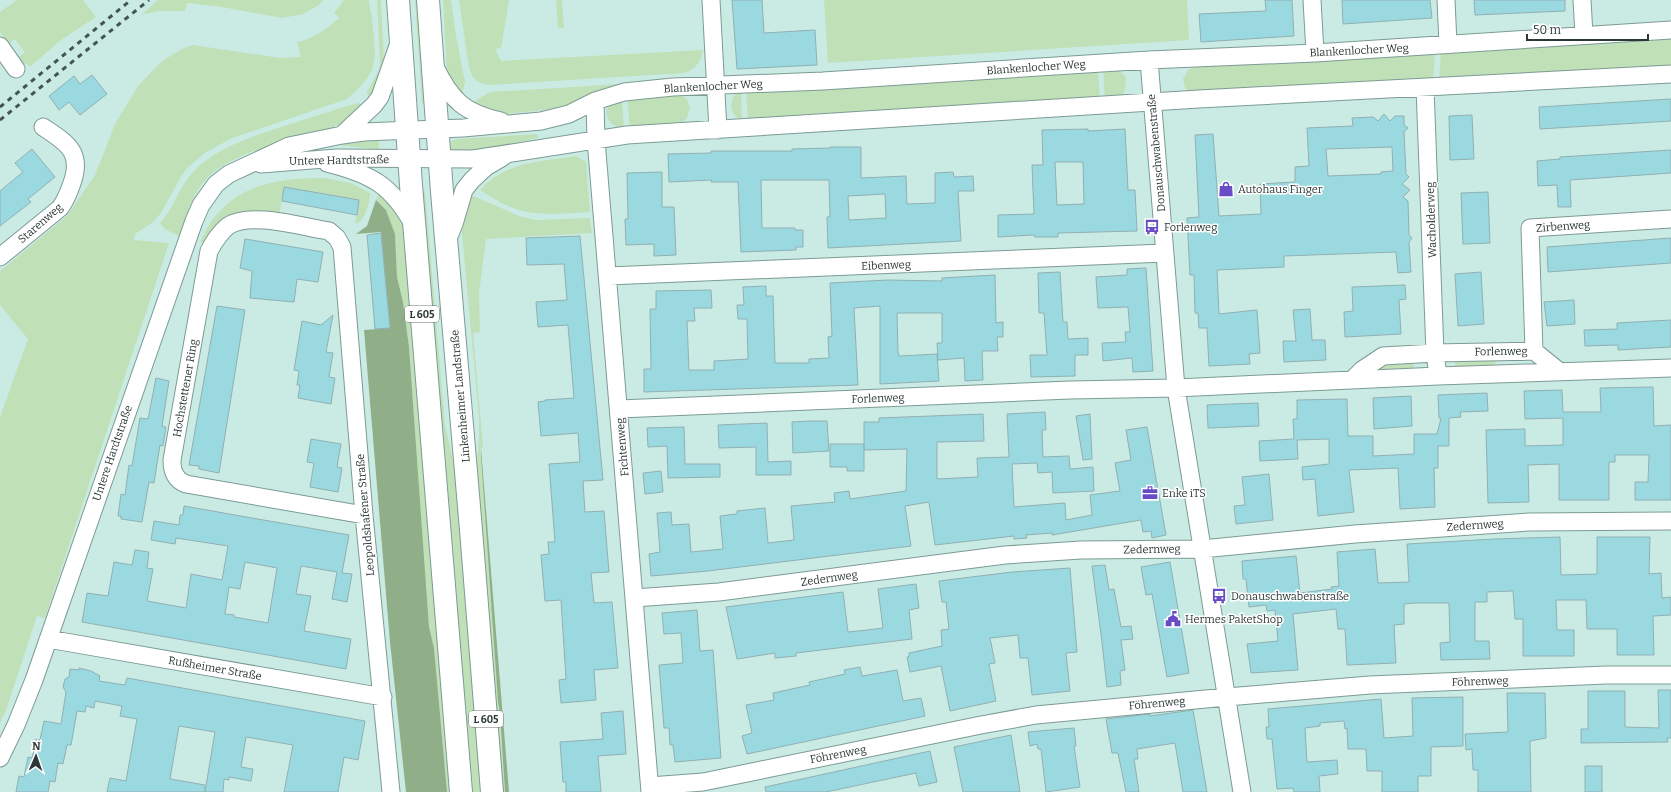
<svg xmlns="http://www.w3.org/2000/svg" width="1671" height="792" viewBox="0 0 1671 792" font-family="Bitter,serif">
<rect width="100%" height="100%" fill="#caebe4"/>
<path fill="#c0e0b8" d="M17,0h66l13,17 -35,23 -31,27 -4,-4 -3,2 -5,-7 7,-6 -10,-13 -7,5 -8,-12v-20z
M158,0h165l-4,5 -16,9 -21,4 -60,-11 -35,-4 -2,8h-26l-18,4z
M344,0h25c0,6 2,11 3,18 4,42 9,52 -25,81l-117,40 -25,14 -17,14 -6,8 -21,38 -9,10 -17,11 -1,6 35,3 -124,375 -8,-2 -31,94 -6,13v-306l28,-78 -28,-34v-34l67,-55 28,-41 20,-51 23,-38 24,-25 20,-12 11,-4 87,13 21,-1 -4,-15c17,-3 29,-13 42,-24l-5,-5z
M377,0h4l3,61 -13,36 -4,-3v-2l11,-20 2,-7z
M415,0h4l7,103 -4,1z
M443,0h8l5,36 9,46 -3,13 -10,-12 -5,-10z
M459,0h50l-8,48 -6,1 6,12 202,-11c-2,11 -7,20 -19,23l-196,12c-13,-4 -14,-4 -19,-17z
M556,0h6l2,28h-6z
M824,0h363l2,40 -361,23z
M1671,36v31l-232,13 2,-29z
M1435,52l-2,29 -242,11 -6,-4 -2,-9 5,-9 7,-3z
M1117,69l9,8 -1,13 -4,7 -16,4 -2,-31z
M1098,70l2,31 -352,21 -2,-31z
M620,84h1l-54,21 -22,5 -41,4 -9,-1 -23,-10 18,-11z
M741,91l1,30c-12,-6 -13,-16 -7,-27z
M681,95l6,4 3,9 -3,10 -6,6 -51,5 -3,-32z
M622,99l2,30c-12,-1 -24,-14 -14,-25 3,-3 8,-4 12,-5z
M358,103l6,3c-5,4 -9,9 -14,13 -12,8 -28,12 -43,16 -30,8 -85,22 -104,48 -12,15 -17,35 -24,53l-14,-7 -5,-6c14,-15 19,-36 33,-51 25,-27 73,-40 107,-51 19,-6 39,-13 58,-18z
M536,134l3,2 -2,2c-29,7 -57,14 -87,13l-1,-9 8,-3z
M379,138v12l-39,-5 1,-1z
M576,156l10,6 4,50c-24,1 -51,5 -74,-3 -13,-4 -25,-12 -36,-19 26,-29 60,-28 96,-34z
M325,178l26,5 19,10c0,8 -5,30 -15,31l4,-24 -75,-13 -5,28 -75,28 -4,-1c25,-55 69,-64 125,-64z
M421,191h4l20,234 12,53 25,314h-12z
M380,192l9,8 16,25 47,567h-5l-13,-144 -5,-21 -20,-280 -6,-45 -6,-25 -2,-43 -9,-24 -10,-10z
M469,194l50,22 17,4 54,-2 2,15 -106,6 -7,54 1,39 -7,1 10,114 -2,1v9l24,335h-4l-25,-319 3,-33v-22l-18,-195z
M1495,358l1,10h-41v-8z
M1384,362h30v8l-42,2z"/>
<path fill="#90af88" d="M376,200l10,10 9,24 2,43 6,25 6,45 20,280 5,21 13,144h-41l-16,-150 -26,-312 26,-2 -9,-96 -25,2 11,-8z
M481,448l28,344h-4l-5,-78 -2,-13 -17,-244z"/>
<path fill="#9bd9e0" stroke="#90b0b3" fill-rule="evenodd" d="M732,0h30l2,33 51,-3 2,35 -80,4z
M1265,0h27l2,36 -93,6 -2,-28 67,-3z
M1342,0h88l2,18 -89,6z
M1474,0h91v11l-90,4z
M92,75l15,19 -27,21 -11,-13 -10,8 -10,-14 25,-20 6,8z
M1671,99v22l-131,8 -1,-22z
M1384,114l6,7 5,-5h9v9l4,3 -4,4 2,42 3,3 -7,7 8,6 -7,7 5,4 1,34 3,3 -3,4 2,30 -13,1 -2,-21 -112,4v11l-67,3 2,44 38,-4 3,43 -11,1 1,10 -41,2 -2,-38h-8l-1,-15h-3l-1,-38h-4l-3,-57 12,-1 -4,-82 18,-1 6,82 42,-2 -1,-30 35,-2v-15l14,-1 -2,-38 46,-2 -1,-8 21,-1 5,4zM1392,147l1,24 -12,1v2l-53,2 -2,-27z
M1472,115l2,44 -24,1 -1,-44z
M1088,129v2l37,-2 3,61h7l2,41 -79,2v4h-23l-1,-2 -36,2v-22l36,-1 -2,-49h11l-1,-35zM1055,162h28l1,42 -27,1z
M830,147h31v31l45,-2 1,28 28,-1v-30l18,-1 1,5 19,-1 1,15h-16l3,50 -133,7 -1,-31h3l-1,-37h-68l1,48h33v2h8v17h-7v3l-55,2 -3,-70h-27l1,-2 -43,2 -1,-28 43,-1v-2h81v-2l38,-1zM885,194l1,24 -37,2 -1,-24z
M32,149l23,28 -27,22 3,3 -31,24v-35l23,-19 -8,-9z
M1671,150v23l-101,7 1,27h-13l-1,-22 -19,1 -1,-25 23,-2v-2z
M662,172v35h12l2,48 -22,1v-12l-28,1 -1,-26h3l-1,-46z
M284,187l75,13 -2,15 -75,-14z
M1488,192l2,51 -27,1 -2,-51z
M381,233l9,95 -15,1 -8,-94z
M580,236l23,244 -20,1 2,31 19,-1 5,61 -18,1 3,30 18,-1 6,66 -24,2 2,30 -35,3 -2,-23 7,-1 -5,-79 -16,1 -4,-46 8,-1 -1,-12h7l-6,-78 31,-2 -2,-29 -37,3 -3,-34 7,-1v-1l29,-2 -6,-73 -30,2 -2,-25 31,-2 -3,-36 -37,1 -1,-27z
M1671,238v25l-123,9 -1,-25z
M245,239l78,13 -5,30 -21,-3 -3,23 -44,-4 2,-27 -12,-3z
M1146,268l7,103 -20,1 -1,-14 -29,3 -1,-18 24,-1 -1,-10h5l-2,-25 -30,1 -2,-31 31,-2v-6z
M1060,272l3,50h4l1,17 20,-1v17h-13v21l-44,1 -1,-22h17l-3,-42h-5l-1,-40z
M1481,272l3,52 -26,2 -3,-52z
M995,275l1,48 7,-1v15h-6l1,14h-16l1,29 -18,1 -1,-23 -26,2 -1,-17h5v-30h-45l1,39 1,4 38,-2 2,27 -59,3v-78l-26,2 4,77 -214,7v-23h7l-1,-60h6v-18l55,-1 1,18h-18l1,13h-8l2,49h25v-9l34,-2 -1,-40h-9l-1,-14h7l-1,-18 23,-1v10h7l2,67h34v-4l20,-1 -1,-21 4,-1 -2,-53 58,-3 54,1v-3z
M1405,285l1,14 -7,1 2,34 -56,3 -1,-25 9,-1 -1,-24z
M1574,300l1,24 -28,2 -3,-24z
M217,306l28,4 -26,163 -20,-4v-3l-10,-1z
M1310,309l2,31h13l1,20 -42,2 -1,-21h13l-3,-31z
M333,315l-7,37 7,1 -4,24 6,1 -4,26 -33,-6 2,-13h-3l2,-14 -5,-1 8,-49 19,4z
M1671,320v27l-53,3v-5l-33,1 -1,-16 33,-1v-6z
M156,378l13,3 -7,45 4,1 -3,19 -3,-1 -6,38 -5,-1 -7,40 -21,-3v-3h-3l3,-22 4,1 4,-30 3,1 8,-48 8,1z
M1653,387l1,39 17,-1v75h-36v-18h13l1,-27h-34v7h-6v38h-50v-36l-31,1 1,37 -41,1 -2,-73 39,-1v17l38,-1v-27l-38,1 -1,-28 38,-1 1,22h38l-1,-24z
M1487,393l1,18 -28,1 1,5 -12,1v28h-11v22h-4l1,39 -35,2 -2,-41 -49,2 5,42 -36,4 -3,-37 -12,1 -1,-13 27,-3v-25l-32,1 1,19 -38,2 -1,-20 35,-2 -1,-20h4v-19l50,-1 1,37h25v20l41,-2v-20h23l4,-16h-2l-1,-23z
M1411,396l1,30 -38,3 -1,-31z
M1258,403l1,23 -51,2 -1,-23z
M1045,412l1,18h-4l1,27 26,-1 1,13 23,-2 1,24 -41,2 -1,-21 -14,1 -1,-10 -25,1 2,43 51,-4 1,17 26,-5 -2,-20 30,-4 -5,-28 16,-3 -5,-30 21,-3 19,108 -14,3 -1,-7 -8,1 -2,-12 -89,15v-2l-26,2 1,3 -13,1v-3l-79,9 -6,-43 -24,4 6,40 -203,25 -57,5 -2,-22 11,-2 -3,-39 14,-1 1,13 17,-1 2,28 32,-3 -3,-33 17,-2v-3l28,-3 3,35 26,-3 -3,-34 44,-4 -1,-9 15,-2 1,8 56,-8 1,-42 -43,1v-28h15v-4l104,-4 1,27 -47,1v37l21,-1 20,-1 -1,-19 32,-1 -2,-43z
M1090,414l2,45 -9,1 -7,-44z
M810,421h17l2,30 -36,2 -1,-31z
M767,423l1,39 23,-1v14h-35v-28l-37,1 -1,-23z
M684,427l1,37h35v13l-52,1 -1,-32 -19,1 -1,-19z
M311,439l30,5 -4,23 5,1 -4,24 -28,-5 4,-24 -7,-1z
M830,444h34v27h-17v-4h-17z
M661,471l2,21 -18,2 -2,-21z
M1269,474l4,46 -37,4 -2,-18 11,-1 -3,-28z
M184,506l165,29 -7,38 10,1 -5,28 -15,-3 5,-27 -36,-6 -5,28 15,2 -7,35 47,8 -5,30 -264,-47 5,-29 21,3 6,-34 18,3 3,-15 14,2 -2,16 6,1 -6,32 39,7 5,-34 31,6 6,-34 -52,-8 -1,6 -24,-4 3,-19 25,4 1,-10h3zM245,562l32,6 -9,55 -34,-6v-2l-9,-1 4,-27 11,2z
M1560,537l1,38 36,-1v-37h53l-1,37 12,-1 1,25 9,-1v18l-18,1 1,39h-37v-26h-30l-1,-29h-30l1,30h17v26h-51v-37h-8l-2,-28 -26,1v10h-12v39h14l1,18 -49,1 -1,-17 10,-1 -1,-39h-33l-12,1v20l-10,1 2,38 -49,2 -2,-36h-7l-2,-20 -43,5 5,56 -47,3 -4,-29 31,-3 -3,-31 -8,1 -1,-6 -17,2 -3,-28h-3l-1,-18 54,-5 4,37 32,-4 -1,-2 8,-1 -2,-34 38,-3 3,34 31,-1 -2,-38 87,-5z
M1170,562l19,111 -22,4 -15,-83 -6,1 -5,-28z
M1105,565l4,25 5,-1 7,38 10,-1 2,13 -12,1 4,30 -5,1 1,14 -14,2 -6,-53 -9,-68z
M1070,568l7,84 -11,1 4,38 -38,4 -4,-37h-8l-2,-23 -28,3 5,25 -6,1 7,37 -46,10 -9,-45 -31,6 -3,-15h2v-4l33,-7 -1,-16 8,-1 -3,-27h-4l-3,-21 73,-9z
M916,584l3,24 -10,2 3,29 -116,14v3l-21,2v-5l-38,6 -11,-52 117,-15 5,40 19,-2 16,-2 -5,-39z
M697,610l3,41 13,-1 8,108 -46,4 -2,-17h-3l-1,-17h-5l-5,-63 24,-2 -2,-30 -17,1 -2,-21z
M860,667l2,9 35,-6 6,31 18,-3 4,18 -178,38 -5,-18 10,-3 -6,-28 28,-5 -1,-7 37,-8 -1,-3 36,-8 -1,-4z
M79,668l12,3 9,5 -1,5 26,4 2,-7 238,43 -7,39 -14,-3 -6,35h-54l9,-47 -47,-8 -5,30 12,2 -2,12 -22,-4v3l-5,-1 -1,13h-18l10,-60 -36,-6 -9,53 35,6v7h-98l3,-14 16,3 11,-62 -17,-3 2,-10 -27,-5 -1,7 -8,-2 -1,6 -8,-1 -6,34h-4l-4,19 -5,-1 -3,19 -5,-1 -2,11h-32l3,-16 5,1 4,-20 4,1 4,-19 4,1 4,-19 17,3 5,-32 -3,-5 2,-8 4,-2 1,-8 9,1z
M1658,690h13v48h-4l1,4 -87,1v-14h7v-38h37v36l34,1z
M1507,693h38l1,45 -16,3 1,51h-53v-22h-5l-1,-21 -6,1 -1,-16 43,-2z
M1463,697v49l-32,1v29h-13v16h-36v-21h-15l-1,-22h-18l-1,-21 -2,1 -1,-8 -24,2v3l-15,2 2,34 30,-2 1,14 -19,2 1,16h-26l-1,-4 -16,1 -5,-50h-5l-1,-12h3l-1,-18 113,-10 3,39 29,-2 -1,-38z
M1193,710l14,82h-24l-8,-49 -38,6 1,10h-4l5,33h-13l-8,-39h-6l-6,-34 44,-5v2z
M623,711l3,43 -28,2 3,36h-35v-10h-3l-3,-40 43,-3 -2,-26z
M1074,728l2,18h-2l6,41 -34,5 -5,-43h-3l-1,-5 -7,2 -2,-14z
M1011,735l9,57h-57l-9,-45z
M930,751l7,31 -18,4 -3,-13 -90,19h-60l-1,-5z
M1585,766h17v26h-17z"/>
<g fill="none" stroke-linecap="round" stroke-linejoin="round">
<defs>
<path id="minor" d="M711,0l7,130
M1312,0l3,53
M1446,0l2,44
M1582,0l2,35
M0,46l16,23
M1149,60l27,328 66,404
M435,67c16,33 29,46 66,54
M1425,88l10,265 3,23
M595,101l1,39 54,652
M342,135l32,-30 6,-8 19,-54
M327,163c44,11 65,22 87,63
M261,164l76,-6 136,1 154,-24 572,-36 472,-25
M447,241l7,-17 10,-34 8,-10 14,-13 17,-10
M0,257l60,-49c6,-8 9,-16 12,-25 11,-31 -5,-40 -29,-56
M608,276l556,-23
M1534,351l-4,-123 141,-9
M1352,380l10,-10 21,-14 52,-3 99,-2 26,21
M619,409l451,-19 106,-2 262,-12 233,-8
M364,515l-178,-31c-11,-4 -14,-13 -14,-24l37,-209c5,-9 10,-18 19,-25 22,-15 74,1 101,5l8,7 5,9 22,268 27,277
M634,598l85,-6 286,-37 76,-5 121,-1 153,-15 174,-12 142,-1
M48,639l335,58
M0,758l16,-33 18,-45 160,-459 7,-16 15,-21 13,-10 60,-28 53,-11 22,-3 99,-4 78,-7 28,-7 26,-13 29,-9 49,-5 150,-6 326,-21 166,-7 356,-23
M650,786l53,-4 278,-57 55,-10 191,-18 143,-12 236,-10h65"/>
<path id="major" d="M398,0l13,185 50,607
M428,0l14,192 29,338 21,262"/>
</defs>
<use href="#minor" stroke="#7c9b95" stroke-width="19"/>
<use href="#major" stroke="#7c9b95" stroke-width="24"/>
<use href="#minor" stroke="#fff" stroke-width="17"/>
<use href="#major" stroke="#fff" stroke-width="22"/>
<path stroke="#445551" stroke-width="3" stroke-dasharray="5 5" stroke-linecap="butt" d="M0,107l131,-107
M0,120l149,-120"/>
</g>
<defs>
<symbol id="shop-bare" viewBox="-9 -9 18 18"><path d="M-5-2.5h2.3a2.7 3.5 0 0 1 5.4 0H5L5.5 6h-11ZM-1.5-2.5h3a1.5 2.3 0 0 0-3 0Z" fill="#684cc5" stroke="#fff" stroke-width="2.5" paint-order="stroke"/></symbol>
<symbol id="bus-bare" viewBox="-9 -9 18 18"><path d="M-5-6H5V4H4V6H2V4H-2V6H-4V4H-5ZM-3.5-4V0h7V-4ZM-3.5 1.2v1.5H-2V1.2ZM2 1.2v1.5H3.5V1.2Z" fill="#684cc5" stroke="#fff" stroke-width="2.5" paint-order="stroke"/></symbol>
<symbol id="office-bare" viewBox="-9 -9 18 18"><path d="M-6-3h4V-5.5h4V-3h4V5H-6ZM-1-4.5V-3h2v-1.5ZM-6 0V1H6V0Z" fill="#684cc5" stroke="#fff" stroke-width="2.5" paint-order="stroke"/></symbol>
<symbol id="civic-bare" viewBox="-9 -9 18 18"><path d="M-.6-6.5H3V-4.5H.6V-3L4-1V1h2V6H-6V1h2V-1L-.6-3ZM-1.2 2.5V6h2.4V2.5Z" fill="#684cc5" stroke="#fff" stroke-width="2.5" paint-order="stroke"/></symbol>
</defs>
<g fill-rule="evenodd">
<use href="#shop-bare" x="1215" y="178" width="22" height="22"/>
<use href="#bus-bare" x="1141" y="216" width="22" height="22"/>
<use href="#office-bare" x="1139" y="482" width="22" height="22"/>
<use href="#bus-bare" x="1208" y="585" width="22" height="22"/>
<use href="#civic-bare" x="1162" y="608" width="22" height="22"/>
</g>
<g text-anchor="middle" stroke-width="3" stroke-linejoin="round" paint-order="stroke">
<g fill="#fff" stroke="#6b7472" stroke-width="1">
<rect x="405" y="306" width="34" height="16" rx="3"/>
<rect x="469" y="711" width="34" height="16" rx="3"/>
</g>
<g font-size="10" font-weight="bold" fill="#2b3835">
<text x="422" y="318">L 605</text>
<text x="486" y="723">L 605</text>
</g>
<g font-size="11" fill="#2b3835" stroke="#fff">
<text transform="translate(1359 50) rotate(-3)" y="4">Blankenlocher Weg</text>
<text transform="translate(1036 67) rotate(-4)" y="4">Blankenlocher Weg</text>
<text transform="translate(713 86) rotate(-3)" y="4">Blankenlocher Weg</text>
<text transform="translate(1156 153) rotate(-95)" y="4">Donauschwabenstraße</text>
<text transform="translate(339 160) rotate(-1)" y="4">Untere Hardtstraße</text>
<text transform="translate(1431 220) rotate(-92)" y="4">Wacholderweg</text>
<text transform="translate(40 223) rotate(-41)" y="4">Starenweg</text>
<text transform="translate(1563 226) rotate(-4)" y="4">Zirbenweg</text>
<text transform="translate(886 265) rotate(-2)" y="4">Eibenweg</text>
<text transform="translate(1501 351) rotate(-1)" y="4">Forlenweg</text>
<text transform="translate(185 388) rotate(-80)" y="4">Hochstettener Ring</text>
<text transform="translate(460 396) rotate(-95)" y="4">Linkenheimer Landstraße</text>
<text transform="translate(878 398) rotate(-2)" y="4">Forlenweg</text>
<text transform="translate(622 447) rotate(-95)" y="4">Fichtenweg</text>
<text transform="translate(112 453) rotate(-71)" y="4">Untere Hardtstraße</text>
<text transform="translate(365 515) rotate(-95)" y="4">Leopoldshafener Straße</text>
<text transform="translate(1475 525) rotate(-4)" y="4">Zedernweg</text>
<text transform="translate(1152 549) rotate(-1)" y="4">Zedernweg</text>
<text transform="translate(829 578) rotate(-8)" y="4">Zedernweg</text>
<text transform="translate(215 668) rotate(10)" y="4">Rußheimer Straße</text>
<text transform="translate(1480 681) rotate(-2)" y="4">Föhrenweg</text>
<text transform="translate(1157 703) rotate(-5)" y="4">Föhrenweg</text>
<text transform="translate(838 754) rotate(-11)" y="4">Föhrenweg</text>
</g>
<g font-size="11" fill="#2b3835" stroke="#fff" text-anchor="start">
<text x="1238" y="193">Autohaus Finger</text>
<text x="1164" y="231">Forlenweg</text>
<text x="1162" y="497">Enke iTS</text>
<text x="1231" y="600">Donauschwabenstraße</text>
<text x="1185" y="623">Hermes PaketShop</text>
</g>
</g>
<g transform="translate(36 756) rotate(2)" stroke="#ffffff" stroke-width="3" paint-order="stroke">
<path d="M0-3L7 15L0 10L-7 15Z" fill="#2b3835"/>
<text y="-6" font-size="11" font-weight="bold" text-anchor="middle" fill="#2b3835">N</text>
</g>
<path d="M1527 34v6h121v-6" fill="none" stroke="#2b3835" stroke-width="2"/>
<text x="1533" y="34" font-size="12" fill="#2b3835" stroke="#ffffff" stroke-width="3" paint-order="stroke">50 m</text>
</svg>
